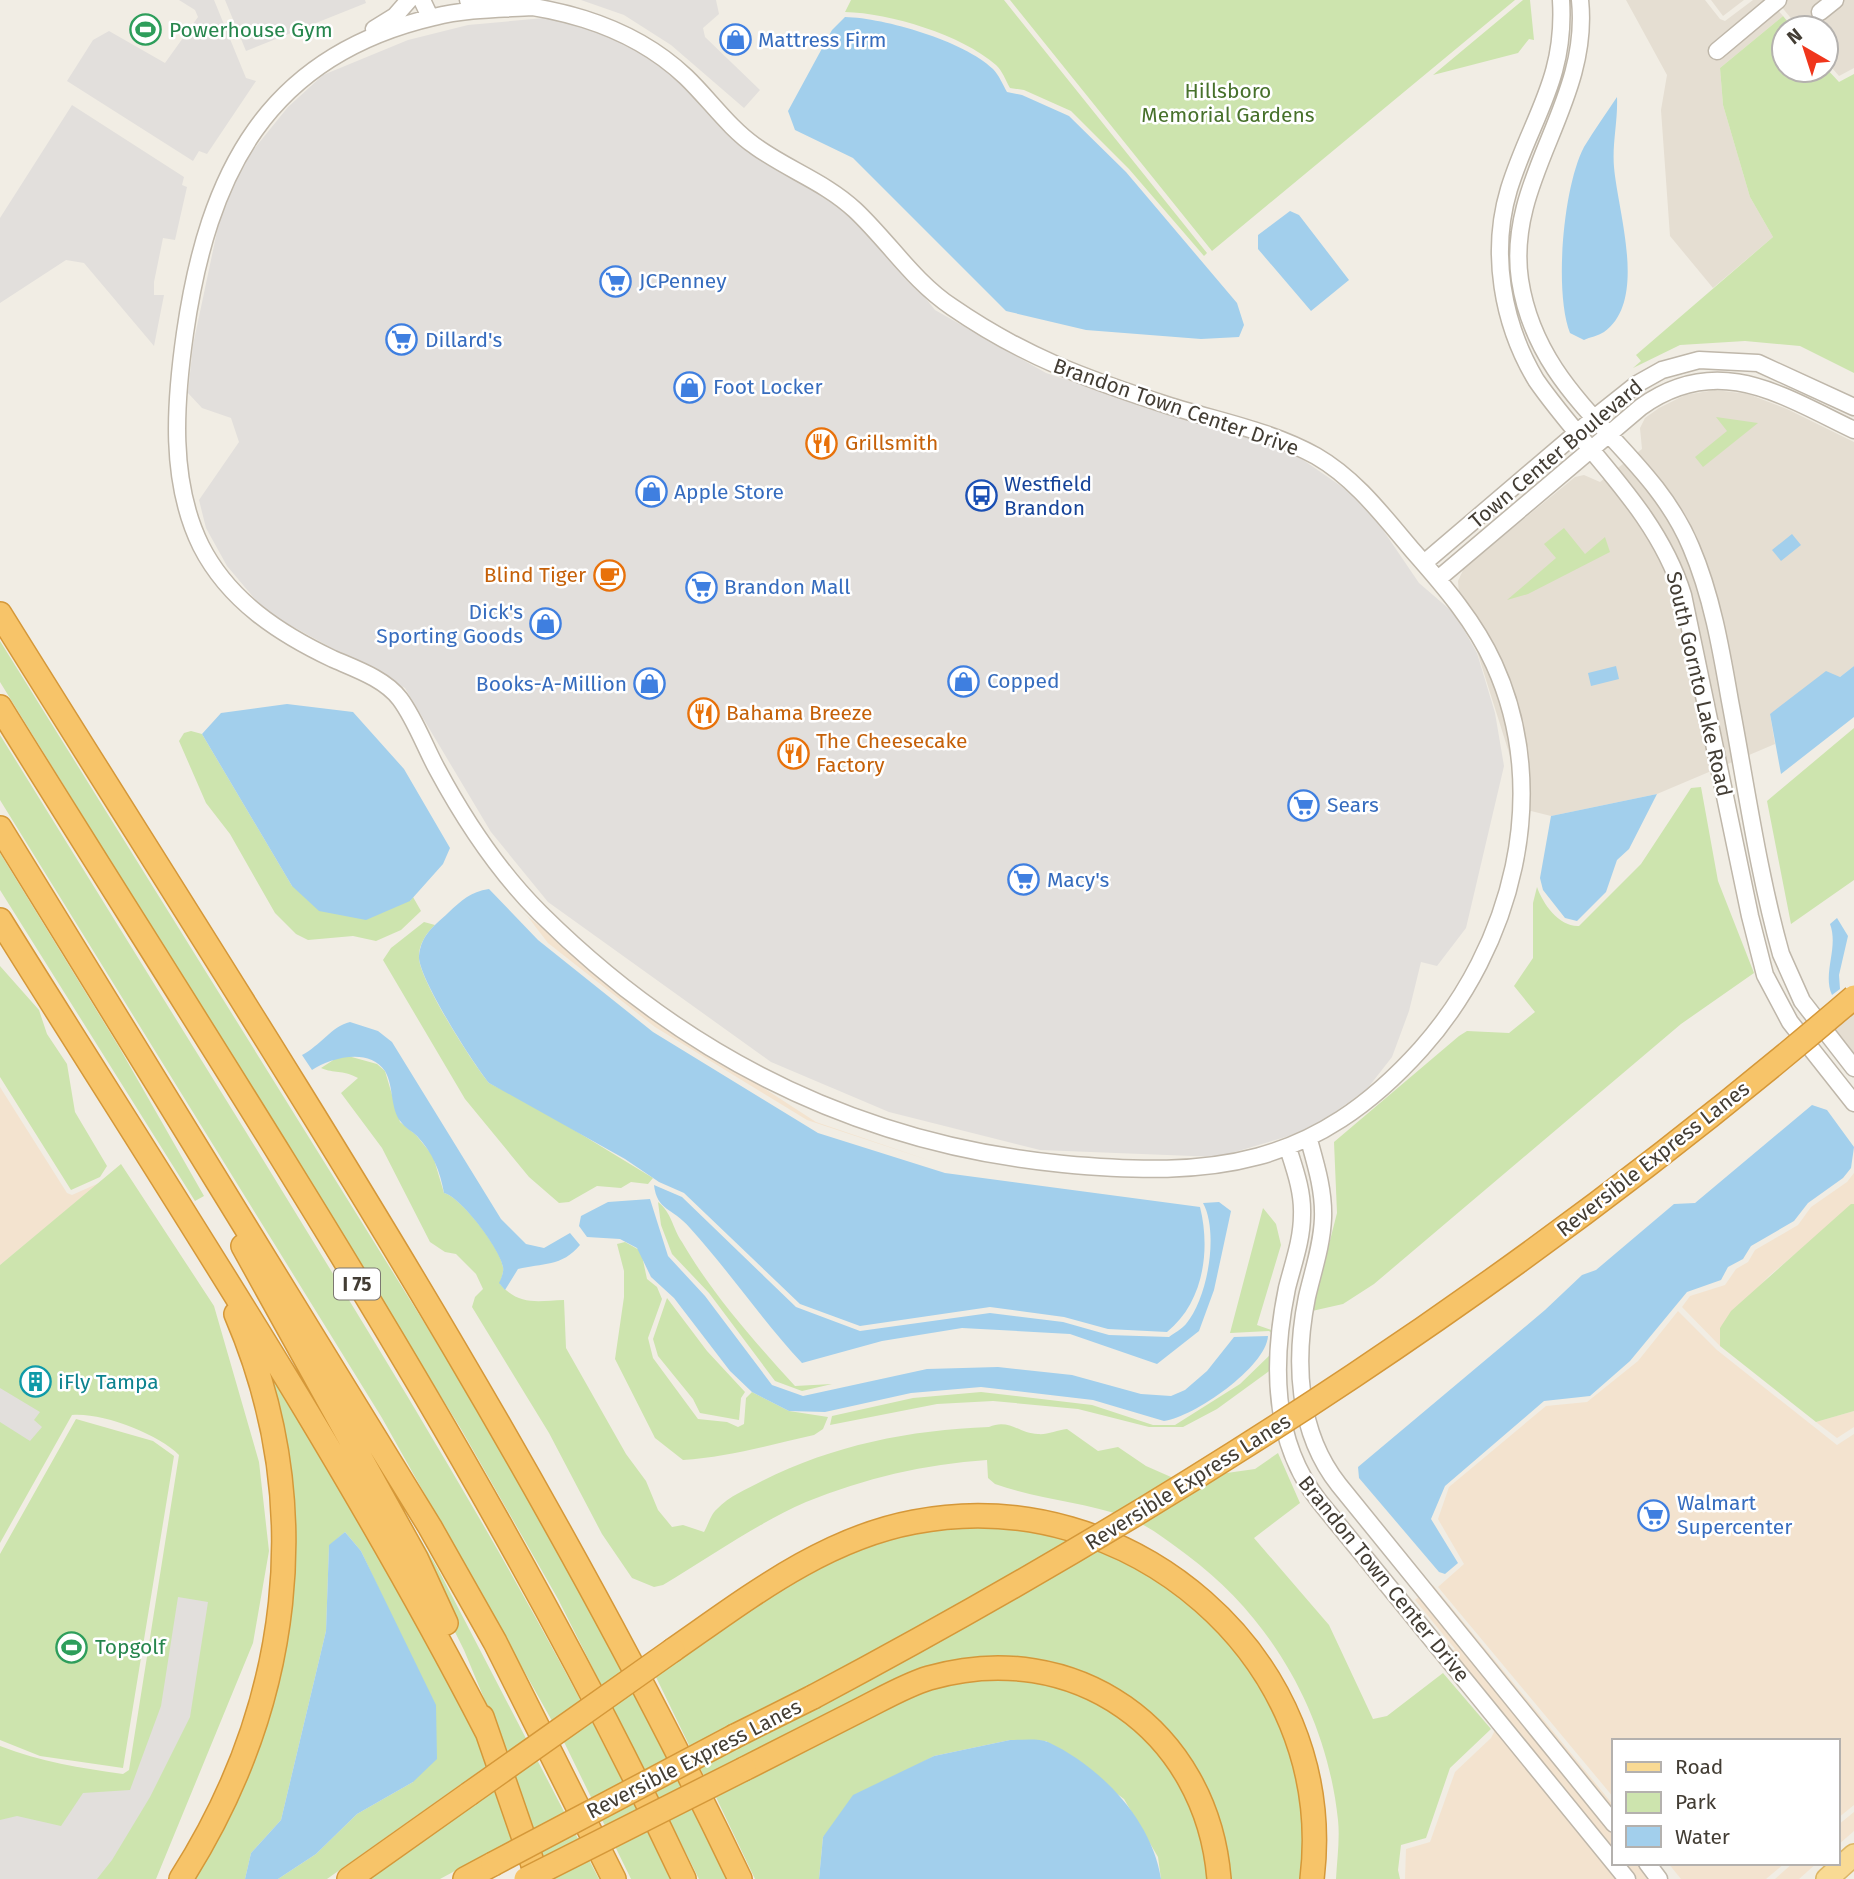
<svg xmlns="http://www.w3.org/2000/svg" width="1854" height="1879" viewBox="0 0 1854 1879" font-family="'Fira Sans',sans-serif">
<rect width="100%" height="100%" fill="#f1ede4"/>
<path fill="#e5ded2" d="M1626,0h79l15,19 5,2 28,-21h15l-59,50 8,10 60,-51 6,7 -63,52 3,37 27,92 23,40 -60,51 -43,-52 -9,-126 6,-35z
M1711,0h33l-21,16z
M1776,0h78v68l-15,8 -13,-15v-33h-27z
M1715,390l33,4 39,15 67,33v224l-14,11 -70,37 5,30 -118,50 -106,22 -24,-6 -68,-216 -1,-13 6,-13 111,-91 9,-2 16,7 42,-33 -2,-21 5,-10 14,-10 26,-13z
M1854,1009v50l-24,-30z"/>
<path fill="#f3e3cf" d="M511,903l65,52 44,40 196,127 115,39 -124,-41 -152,-93 -107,-84 -20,-26z
M0,1087l67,106 5,2 27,-12 -99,82z
M1854,1173v31l-85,72 -49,52v18l-38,-39 8,-11 35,-11 11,-16 12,-7 7,-12 43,-25 13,-18 36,-25z
M1678,1311l39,39 120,95 17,-11v371l-16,13v-77h-224v57l-176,-211 26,-23 -26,-45 11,-32 97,-81 41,-4 51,-41z
M1854,1411v16l-17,11 -21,-16z
M1433,1585l181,221v8l-184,-226z
M1421,1595l193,238v22l-164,-202 5,-4 -40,-49z
M1496,1728l123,151h-214l1,-30 24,-7 25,-70 36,-34z
M1854,1812v19l-16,14v-20z
M1621,1863h18l13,16h-18z
M1668,1863h117l-19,16h-85z
M1793,1863h24l-18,16h-24z"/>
<path fill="#cde4ae" d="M851,0h153l203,253 -3,3 -75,-87 -58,-58 -47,-21 -14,-2c-4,-7 -8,-18 -14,-23 -34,-30 -106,-52 -151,-53z
M1010,0h505l-303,251z
M1523,0h7l4,40 -5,-1 -11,14 -85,22z
M1783,16l10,12h-9v42l42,-2 13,14 15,-8v299l-54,-27 -55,-5 -65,4 -47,23 8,-7 -5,-6 137,-118 -23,-40 -27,-92 -3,-37z
M1716,417l42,6 -55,44 -8,-10 32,-26z
M1564,528l21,26 20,-17 5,15 -82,42 -21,6 49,-42 -12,-14z
M0,641l496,797 146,264 86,177h-29l-141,-280 -97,-170 -461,-747z
M1854,728v152l-63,44 -24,-123z
M191,731l11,3 90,152 118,15 3,-4 8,14 -20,19 -25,11 -23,-5 -45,4 -12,-6 -21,-21 -45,-79 -24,-31 -27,-62 5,-8z
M0,735c82,132 164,265 246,397 150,245 302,486 424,747h-39l-66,-135 -183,-326 -382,-618z
M1701,787l17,94 36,92 -73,51 -307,260 -31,20 -31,7 25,-98 -3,-71 125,-106 8,-5 42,2 26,-21 -21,-26 19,-28v-55l4,-16c6,17 22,40 42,39l62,-62 50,-76z
M0,853l119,194 85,149 -9,5 -195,-311z
M424,922l11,3c-9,8 -17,21 -16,33 1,23 54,106 70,125l49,25 115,70 -5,6 -17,-2 -10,6 -24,-2 -28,16 -10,1 -30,-26 -64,-78 -82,-139 8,-12z
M0,966l39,44 8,24 20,30 8,48 32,54 -7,11 -29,13 -71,-113z
M348,1056l29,8 8,7 15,51 16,13 17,21 11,37c17,4 57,56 59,74 1,5 -2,12 -3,17 19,22 37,17 64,16l2,48 60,106 20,27 12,29 14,17 11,-2 21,7c4,-7 7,-18 13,-23 12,-13 30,-20 45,-28 71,-36 148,-51 227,-54 20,-9 31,7 49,7 9,1 19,-4 29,-5l31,22 20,-4 28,19 25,11 13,2 71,-10 23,-16 22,50 -46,35 75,87 44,94 14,-3 56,-43 48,56 -41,39 -24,70 -25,7 -3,25 2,9h-64c1,-19 4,-40 2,-59 -11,-105 -66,-202 -151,-265 -19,-14 -40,-31 -63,-39 -42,-14 -87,-17 -129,-32l-7,-6 -1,-18c-62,4 -122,18 -181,42 -50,22 -96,55 -143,83l-9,2 -22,-9 -30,-44 -53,-101 -77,-126 3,-10 8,-8 -7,-15 -20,-20 -11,-2 -15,-10 -48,-94 -41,-55 17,-15c-17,-9 -23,-4 -37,-10l17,-11z
M121,1164l93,142 45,156 10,89 -16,92 -97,236h-156v-133c41,16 80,22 123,28l6,-4 50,-315c-20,-21 -78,-43 -107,-40l-72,128v-278z
M658,1202c14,11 14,25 24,40 30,52 73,100 113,144l37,-2 -30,7 -27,-10 -66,-88 -37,-39 -11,-29z
M1851,1204h3v207l-38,11 -96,-76v-18l11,-17z
M1263,1208l13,16 5,21 -24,80 17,6 -1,3 -4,-3 -39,2z
M625,1242l16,9 6,28 10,8 5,12 -14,39 5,20 45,61 29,3 11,5 6,-3 2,-26 6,-6 37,19 39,6 -5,12 -9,6c-44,10 -87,22 -131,25l-28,-22 -40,-79 9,-62v-26l-7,-27z
M667,1298l40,53 38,41 -4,6 -2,22 -39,-7 -7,-14 -35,-43 -5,-17z
M259,1342l202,357 27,66 -161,114h-49l38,-25 41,-40 56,-32 5,-110 -57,-121 -16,-19 -16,14 -3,85 -45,189 -30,33 -6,26h-58l94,-236z
M1272,1353v16l-55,40 -34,18h-34l-71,-18 -85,-8 -56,3 -107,21 2,-9 81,-18 68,-6 111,13 61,20h22l65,-41z
M339,1401l99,168 161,310h-51l-60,-171 -24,-58z
M76,1419l77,22 21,15 -51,312 -83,-12 -40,-16v-186z
M1001,1526c154,23 269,109 298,268 5,28 4,57 4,85h-78l-72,-160 -176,-58 -271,119 -51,-105c75,-53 158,-121 250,-141 31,-6 65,-5 96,-8z
M998,1676l65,10 66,34 59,67 25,92h-52l-3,-22 -34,-58 -78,-58 -36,-1 -76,16 -34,18 -77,63 -4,42h-64l-41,-86 216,-105z
M495,1786l19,53 -74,40h-71z"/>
<path fill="#e2dfdc" d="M179,0h35l32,78 10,3 -49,73 -8,-3 -6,10 -126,-80 26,-41 16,-9 56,32 33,-46 -3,-7z
M225,0h140l1,3 -120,48z
M581,0h135l3,14 -16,14 2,9 55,53 -16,18 -73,-63 -47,-30z
M544,18l64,15 50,27 176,141 69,69 32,40 111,63 140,46 94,25 84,58 55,81 36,31 22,39 18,60 9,53 -38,162 -29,38 -16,-4 -12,49 -17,46 -25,32 -46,33 -32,14 -71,21 -178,-7 -151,-38 -118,-50 -223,-160 -57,-70 -86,-144 -139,-76 -39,-46 -21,-38 -7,-28 40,-58 -8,-24 -29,-10 -14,-15 5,-48 26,-123 22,-57 47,-58 35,-32 85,-35 60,-15z
M72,105l112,72 -2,8 5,2 -12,53 -12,-2 -9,44v13h10l-10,51 -70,-83 -18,-3 -66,43v-85z
M0,1388l40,24 -6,8 8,7 -12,14 -30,-19z
M178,1597l30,5 -18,115 -40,80 -38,63 -15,19h-97v-59l17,-4 44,10 22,-33 47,-3 31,-84z"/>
<path fill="#a2cfec" d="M845,17c40,1 119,24 148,52 6,6 10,16 14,23l15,3 47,21 57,56 111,131 7,22 -5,12 -38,2 -115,-9 -80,-19 -153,-153 -58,-28 -7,-19 44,-81z
M1617,97c1,24 -5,47 -3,70 4,46 34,134 -10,165 -6,4 -14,5 -20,8l-14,-7c-16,-41 -7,-146 14,-186 10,-17 22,-33 33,-50z
M1290,211l9,4 50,65 -38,31 -53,-62v-14z
M1792,534l9,11 -20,16 -9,-11z
M1616,666l3,13 -28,7 -3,-13z
M1854,666v51l-73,57 -11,-60 56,-43 14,6z
M287,704l66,8 51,57 46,79 -7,16 -33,37 -44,19 -47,-9 -27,-25 -90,-152 19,-21z
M1657,794l-28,55 -12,11 -11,32 -29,29 -12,-3 -22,-28 -3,-12 11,-62z
M489,889l49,51 115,92 165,101 127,40 255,34c11,44 3,96 -33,125l-59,-3 -44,-12 -74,-10 -130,19 -60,-22 -116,-111 -25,-11 -34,-23 -136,-76c-15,-18 -72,-107 -70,-127 2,-21 15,-30 29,-43 14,-13 22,-21 41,-24z
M1837,918l11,18 -9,39 1,14 -8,6c-10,-22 7,-47 -2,-71z
M350,1022l28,9 14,11 109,177 25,25 18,4 26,-15 10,12c-18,22 -38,18 -62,24l-13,21 -6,-7c2,-4 5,-11 4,-16 -3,-18 -42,-70 -59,-74 -4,-22 -11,-40 -27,-57 -5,-5 -12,-8 -16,-14 -11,-13 -7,-36 -16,-51 -16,-24 -55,-13 -73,-1l-10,-15c18,-9 30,-29 48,-33z
M1812,1105l15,5 27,37 -3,21 -8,10 -35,25 -14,18 -43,25 -8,13 -15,8 -7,13 -34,12 -57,69 -40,35 -46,5 -99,85 -14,33 27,44 -13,11 -6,-2 -80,-94 -1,-11 187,-157 37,-35 14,-5 78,-66 21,-1z
M654,1185l28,12 114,110 64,24 130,-18 73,9 46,13 60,2c5,-4 13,-8 17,-13 22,-26 33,-92 17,-121l16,-1 12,9 -17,79 -15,41 -42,33 -87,-30 -108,-6 -80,13 -80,22c-40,-43 -73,-92 -112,-135 -18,-21 -33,-17 -36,-43z
M650,1199l18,57 37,40 67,89 31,11 124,-27 71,-2 74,8 69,19 30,2 14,-6 22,-19 27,-34 34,-1c-2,31 -74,81 -104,85l-71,-21 -112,-13 -70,6 -86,19 -36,-1 -37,-19 -22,-21 -56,-73 -23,-21 -14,-29 -17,-9 -33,-2 -8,-11 2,-10 27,-14z
M345,1532l16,19 75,154 1,54 -24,23 -56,32 -41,40 -38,25h-33l6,-26 30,-33 45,-189 3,-86z
M1010,1740c11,0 28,-2 38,2 53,25 104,78 113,137h-342l4,-42 30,-42 81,-39z"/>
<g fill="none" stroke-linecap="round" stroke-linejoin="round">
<defs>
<path id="minor" d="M422,0l8,17
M468,0c78,4 159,21 218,77 23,22 43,51 69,69 33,24 70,36 100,64 34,32 58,71 97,97 71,49 134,72 215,98 50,16 102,25 149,51 40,23 68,61 98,96 30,34 61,70 80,112 59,129 18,283 -73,385 -107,119 -208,129 -358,115 -204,-20 -378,-107 -523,-251 -42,-42 -75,-92 -103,-144 -12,-22 -22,-50 -37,-70 -15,-20 -44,-30 -67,-40 -53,-25 -104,-58 -132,-113 -32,-65 -26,-143 -16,-213 23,-159 81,-277 249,-316 31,-8 65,-8 98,-10
M1561,0c5,80 -30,118 -52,189 -19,63 -7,134 27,191 49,71 121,130 147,215l67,321 15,59 25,47 64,81
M1580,0c11,104 -75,179 -60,280 19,123 128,164 171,267 21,49 30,102 39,154 16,84 28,171 51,253l21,47 52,67
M1820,12l15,-12
M374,29l21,-13 14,-16
M1717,51l61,-51
M1424,563l169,-144 44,-35 25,-14 37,-10 59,3 96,44
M1438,579l203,-172c77,-55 140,-12 213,23
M1309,1140c7,25 15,51 14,78 -1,27 -10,53 -16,79 -13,64 -10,135 32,188l275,339
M1288,1148c7,22 15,44 14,67 0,25 -9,49 -15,73 -15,73 -16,152 32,213l308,378
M1647,1863l12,16"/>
<path id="major" d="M1827,1879l27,-24"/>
<path id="highway" d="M0,614c258,415 529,823 740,1265
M0,707c237,383 492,764 684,1172
M0,828l430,699 65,115 119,237
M0,920c167,268 342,531 487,812
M243,1246l173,312 30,65
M673,1650c75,-52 150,-111 241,-128 213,-42 425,135 398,357
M482,1717l56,162
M735,1736l78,-39
M744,1769c39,-20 79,-40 118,-60 22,-11 44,-24 67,-31 145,-42 278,52 290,201
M181,1879c110,-173 137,-374 55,-565
M349,1879l120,-85
M465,1879l28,-15"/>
</defs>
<use href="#minor" stroke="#bfb7aa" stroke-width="19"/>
<use href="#major" stroke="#ddb665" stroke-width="24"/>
<use href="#highway" stroke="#d59839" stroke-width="26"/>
<use href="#minor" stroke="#fff" stroke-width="16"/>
<use href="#major" stroke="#f9da94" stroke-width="21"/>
<use href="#highway" stroke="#f7c469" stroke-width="23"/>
<defs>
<path id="highway-bridge" d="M813,1697c374,-199 720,-424 1041,-700
M469,1794l204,-144
M493,1864l242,-128
M526,1879l218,-110"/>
</defs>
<use href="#highway-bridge" stroke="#d59839" stroke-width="26" stroke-linecap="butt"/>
<use href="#highway-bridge" stroke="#f7c469" stroke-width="23"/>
</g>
<defs>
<symbol id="stadium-ring" viewBox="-11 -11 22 22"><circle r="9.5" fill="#fff" stroke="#2e9e5b" stroke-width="1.5"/><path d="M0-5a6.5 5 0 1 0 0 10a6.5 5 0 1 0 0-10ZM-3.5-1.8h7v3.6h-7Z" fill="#2e9e5b"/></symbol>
<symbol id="shop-ring" viewBox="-11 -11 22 22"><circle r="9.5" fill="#fff" stroke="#3f7fe0" stroke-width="1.5"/><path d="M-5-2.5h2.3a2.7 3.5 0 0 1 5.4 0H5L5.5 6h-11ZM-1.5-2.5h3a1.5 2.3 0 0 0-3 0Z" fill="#3f7fe0"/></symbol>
<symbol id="supermarket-ring" viewBox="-11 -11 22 22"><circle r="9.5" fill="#fff" stroke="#3f7fe0" stroke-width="1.5"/><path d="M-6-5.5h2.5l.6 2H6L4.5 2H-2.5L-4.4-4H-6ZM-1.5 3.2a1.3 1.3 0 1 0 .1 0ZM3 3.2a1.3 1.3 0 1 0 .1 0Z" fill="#3f7fe0"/></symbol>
<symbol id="restaurant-ring" viewBox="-11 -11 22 22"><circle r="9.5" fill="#fff" stroke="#e8710a" stroke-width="1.5"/><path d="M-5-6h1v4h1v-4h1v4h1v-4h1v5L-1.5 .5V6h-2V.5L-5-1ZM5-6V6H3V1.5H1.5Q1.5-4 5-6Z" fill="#e8710a"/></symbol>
<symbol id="bus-ring" viewBox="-11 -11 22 22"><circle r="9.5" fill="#fff" stroke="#1a4fb4" stroke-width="1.5"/><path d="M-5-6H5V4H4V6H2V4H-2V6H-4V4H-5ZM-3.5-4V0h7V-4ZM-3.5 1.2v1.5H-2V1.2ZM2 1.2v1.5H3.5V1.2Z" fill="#1a4fb4"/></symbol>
<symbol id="cafe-ring" viewBox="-11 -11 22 22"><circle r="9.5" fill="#fff" stroke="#e8710a" stroke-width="1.5"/><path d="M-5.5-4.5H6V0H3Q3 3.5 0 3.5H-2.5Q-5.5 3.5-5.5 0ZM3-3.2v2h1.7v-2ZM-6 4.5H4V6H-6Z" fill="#e8710a"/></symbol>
<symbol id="building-ring" viewBox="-11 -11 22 22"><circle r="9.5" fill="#fff" stroke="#0f9aa8" stroke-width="1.5"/><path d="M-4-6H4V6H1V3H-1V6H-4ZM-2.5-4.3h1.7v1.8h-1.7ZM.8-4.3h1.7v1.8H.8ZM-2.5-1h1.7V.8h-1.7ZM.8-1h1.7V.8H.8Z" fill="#0f9aa8"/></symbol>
</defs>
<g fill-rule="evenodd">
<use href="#stadium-ring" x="128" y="12" width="35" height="35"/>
<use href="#shop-ring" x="718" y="22" width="35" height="35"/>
<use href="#supermarket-ring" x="598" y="264" width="35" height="35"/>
<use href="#supermarket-ring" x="384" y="322" width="35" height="35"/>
<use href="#shop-ring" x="672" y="370" width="35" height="35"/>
<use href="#restaurant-ring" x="804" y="426" width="35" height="35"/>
<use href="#shop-ring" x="634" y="474" width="35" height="35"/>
<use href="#bus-ring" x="964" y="478" width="35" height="35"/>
<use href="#cafe-ring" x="592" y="558" width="35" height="35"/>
<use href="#supermarket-ring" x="684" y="570" width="35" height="35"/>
<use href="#shop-ring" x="528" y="606" width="35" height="35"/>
<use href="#shop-ring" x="946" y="664" width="35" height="35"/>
<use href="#shop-ring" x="632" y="666" width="35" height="35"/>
<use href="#restaurant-ring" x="686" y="696" width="35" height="35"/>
<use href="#restaurant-ring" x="776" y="736" width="35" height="35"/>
<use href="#supermarket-ring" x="1286" y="788" width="35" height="35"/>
<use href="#supermarket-ring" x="1006" y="862" width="35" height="35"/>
<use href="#building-ring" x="18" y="1364" width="35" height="35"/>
<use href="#supermarket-ring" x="1636" y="1498" width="35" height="35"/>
<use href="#stadium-ring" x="54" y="1630" width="35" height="35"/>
</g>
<g text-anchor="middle" stroke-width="5" stroke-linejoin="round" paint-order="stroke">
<rect fill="#fff" stroke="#7b7771" stroke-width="2" x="334" y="1268.5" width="46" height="31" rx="5"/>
<g font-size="19" font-weight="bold" fill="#433d34">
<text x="357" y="1291">I 75</text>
</g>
<g font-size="21" fill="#27864d" stroke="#fff" text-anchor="start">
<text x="169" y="37">Powerhouse Gym</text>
<text x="95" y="1654">Topgolf</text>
</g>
<g font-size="21" fill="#366cbe" stroke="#fff" text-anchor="start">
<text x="758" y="47">Mattress Firm</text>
<text x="639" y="288">JCPenney</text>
<text x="425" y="347">Dillard's</text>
<text x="713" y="394">Foot Locker</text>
<text x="674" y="499">Apple Store</text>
<text x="724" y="594">Brandon Mall</text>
<text x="523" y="619" text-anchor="end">Dick's<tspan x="523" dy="24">Sporting Goods</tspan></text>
<text x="987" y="688">Copped</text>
<text x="627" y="691" text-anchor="end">Books-A-Million</text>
<text x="1327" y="812">Sears</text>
<text x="1047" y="887">Macy's</text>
<text x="1677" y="1510">Walmart<tspan x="1677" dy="24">Supercenter</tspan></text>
</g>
<g font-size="21" fill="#47712b" stroke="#fff">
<text x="1228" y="98">Hillsboro<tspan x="1228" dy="24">Memorial Gardens</tspan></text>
</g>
<g font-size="21" fill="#433d34" stroke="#fff">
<text transform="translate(1176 407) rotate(19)" y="7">Brandon Town Center Drive</text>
<text transform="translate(1556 454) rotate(-40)" y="7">Town Center Boulevard</text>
<text transform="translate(1699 684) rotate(77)" y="7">South Gornto Lake Road</text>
<text transform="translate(1653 1159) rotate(-38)" y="7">Reversible Express Lanes</text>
<text transform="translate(1188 1482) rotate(-32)" y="7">Reversible Express Lanes</text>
<text transform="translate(1384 1579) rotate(51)" y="7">Brandon Town Center Drive</text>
<text transform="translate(694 1759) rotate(-27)" y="7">Reversible Express Lanes</text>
</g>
<g font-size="21" fill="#c56008" stroke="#fff" text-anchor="start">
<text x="845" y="450">Grillsmith</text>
<text x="586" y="582" text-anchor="end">Blind Tiger</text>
<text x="726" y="720">Bahama Breeze</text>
<text x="816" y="748">The Cheesecake<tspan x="816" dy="24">Factory</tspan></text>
</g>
<g font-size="21" fill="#164399" stroke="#fff" text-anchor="start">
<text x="1004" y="491">Westfield<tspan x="1004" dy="24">Brandon</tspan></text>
</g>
<g font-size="21" fill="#0d838f" stroke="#fff" text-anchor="start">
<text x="58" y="1389">iFly Tampa</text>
</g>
</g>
<rect x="1612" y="1739" width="228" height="126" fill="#ffffff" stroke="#b4b1ae" stroke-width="2"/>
<rect x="1626" y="1762" width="35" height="10" fill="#f9da94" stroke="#b4b1ae" stroke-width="2"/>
<text x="1675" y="1774" font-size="21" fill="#433d34">Road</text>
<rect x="1626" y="1792" width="35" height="21" fill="#cde4ae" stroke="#b4b1ae" stroke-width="2"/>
<text x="1675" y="1809" font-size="21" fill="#433d34">Park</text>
<rect x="1626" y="1826" width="35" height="21" fill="#a2cfec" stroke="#b4b1ae" stroke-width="2"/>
<text x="1675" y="1844" font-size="21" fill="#433d34">Water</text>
<g transform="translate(1805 49) rotate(321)"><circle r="33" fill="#ffffff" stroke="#b4b1ae" stroke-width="2"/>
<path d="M0-5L12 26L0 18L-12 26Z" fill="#f0361c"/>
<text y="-10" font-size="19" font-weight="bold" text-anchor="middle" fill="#433d34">N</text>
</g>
</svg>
